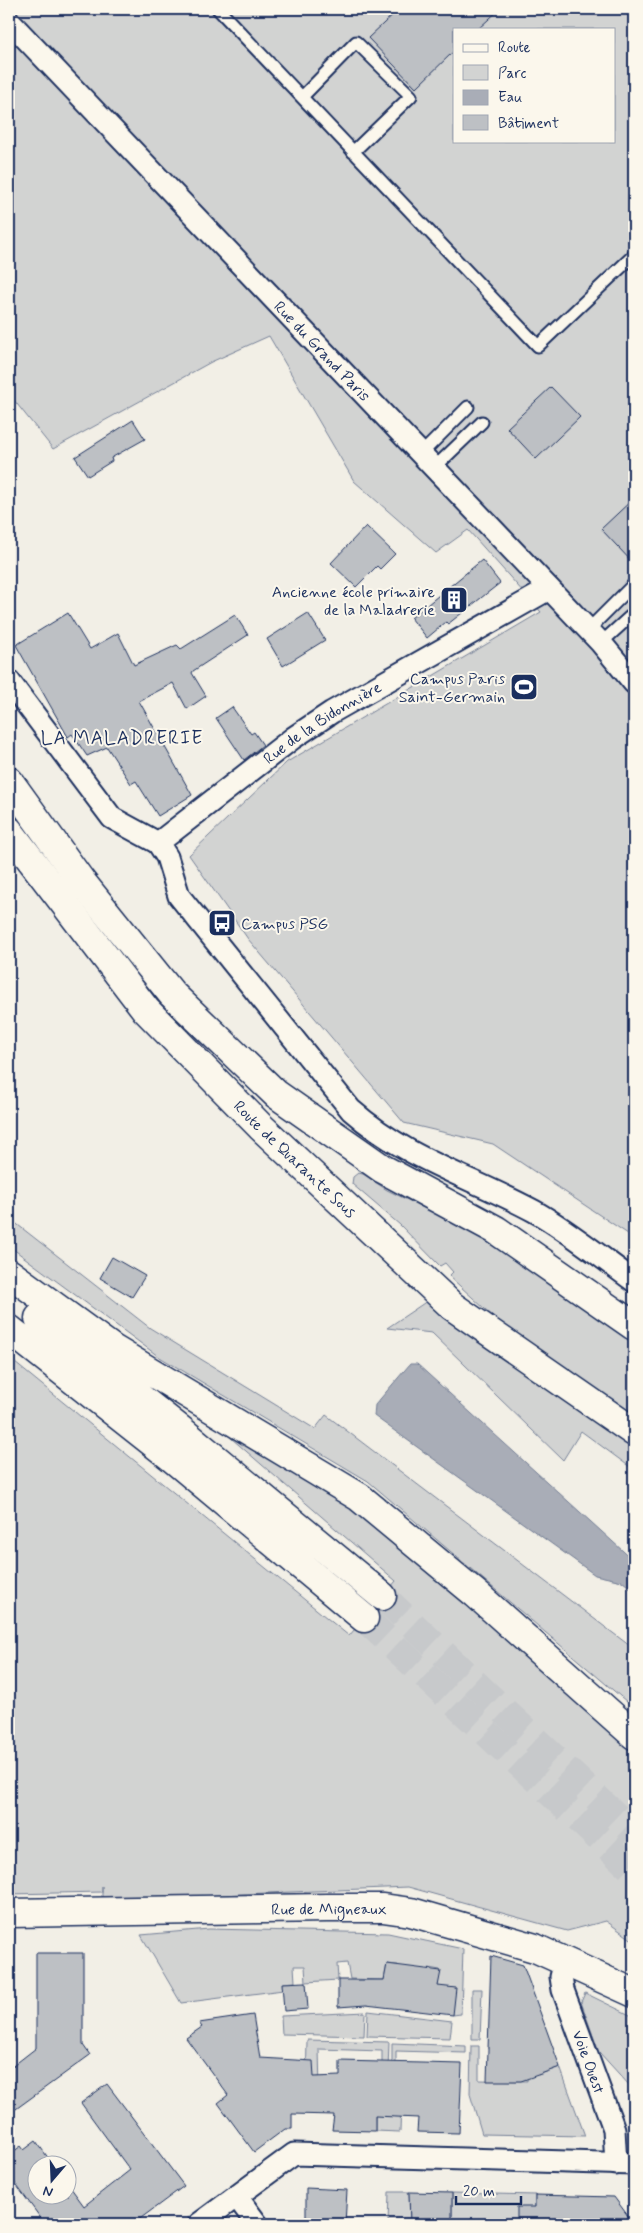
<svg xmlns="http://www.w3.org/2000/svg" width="643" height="2233" viewBox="0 0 643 2233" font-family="Mynerve,sans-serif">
<rect width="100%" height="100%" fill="#f2efe6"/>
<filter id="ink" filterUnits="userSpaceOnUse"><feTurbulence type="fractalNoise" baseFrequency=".02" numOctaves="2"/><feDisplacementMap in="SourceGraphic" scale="10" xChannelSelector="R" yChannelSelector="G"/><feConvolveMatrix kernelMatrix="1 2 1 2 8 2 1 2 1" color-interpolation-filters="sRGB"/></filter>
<g filter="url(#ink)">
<path fill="#d2d3d2" stroke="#768198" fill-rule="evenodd" d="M9,9h625v1229l-141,-94 -89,-21 -156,-184 -59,-84 98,-93 254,-150 -73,-82 -32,23 -82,-72 -85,-145 -58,26 -158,87 -44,-55zM454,29h160v112h-160z
M358,1173l5,1 24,16 93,45 154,99v84l-137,-98 -48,-44 4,-4 -8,-9 -5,3 -40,-41 -48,-41 1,-7z
M9,1218l141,110 165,101 11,-14 308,234v59l-266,-227 -210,-125 -149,-110z
M433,1297l201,152v21l-53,-39 -18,29 -131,-127 -45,-5z
M9,1358l340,278 47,-55 -187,-162 106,61 102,77 217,192v192l-28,-20 -39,10 -159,-44 -306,13v-14v6l-93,2z
M209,1929l179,4 75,16 -2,65 -8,1 -15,-29 2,-16 -11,-2 -2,17 -31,-4 2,-16 -11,-1 -3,16 -34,-1 -3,-16 -10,1 1,16 -32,2 -1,-16h-11l1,16 -12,1v7l-102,13 -40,-68z
M472,1989h10l-2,50h-8z
M585,1993l49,24v100l-4,-31 -31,-34 -18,-50z
M368,2011l84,10 -2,17 -83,-2z
M365,2012l-1,24 -82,-2 -1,-18z
M307,2040l82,2 -1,29h4v-28l74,3v7l-70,-2v20h6l-2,61 -25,-1 1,-60h6v-20l-63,-2 1,41 -14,-1z
M471,2046h8v34l48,1 1,-15 6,-2 4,11 22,-8 25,69 -103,-2 -12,-40z
M389,2192h20l1,32h-22z
M452,2193l83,2v29h-83z"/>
<path fill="#a9adb7" stroke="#707b93" d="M410,1364h7l217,197v30l-12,-10 -27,-6 -221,-159 1,-11z"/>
<path fill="#bdc0c4" stroke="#1b2f5e" d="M399,9h101l-22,20h-24v22l-38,37 -48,-50z
M551,387l29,30 -44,42 -29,-31z
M133,420l12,19 -34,19 1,3 -24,15 -13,-19z
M634,498v66l-33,-35z
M366,526l29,28 -15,15 -3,-3 -21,21 -25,-24z
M482,560l18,23 -52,41 -2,-2 -19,16 -16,-20z
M68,613l22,36 28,-16 16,32 43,-20 4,4 54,-34 13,20 -55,36 -1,2 14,23 -19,13 -14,-26 -34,18 53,94 -34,21 -22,-35 -5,3 -24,-37 -20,9 -15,-22 -4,3 -52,-92z
M308,613l17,27 -42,26 -16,-27z
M232,707l19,27 3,-2 9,13 -19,15 -28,-42z
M112,1257l33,19 -13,21 -32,-19z
M36,1953h47v92l7,10 -81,59v-45l27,-21z
M491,1956l32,9 37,102 -39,14h-34z
M387,1964l54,7 -3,15 18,2 -3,27 -87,-10 -28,2v-27h46z
M306,1982l2,27 -24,2 -2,-28z
M253,2015l7,43 53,3 1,16 26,-1v-15l122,3 -3,69 -42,-1 1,-14 -43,-2v15l-43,-1 2,-15 -42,-1v15h-7l-31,23 -36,-49 10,-8 -42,-57 16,-11 -3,-4z
M107,2084l77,102 -51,38h-88l-36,-49v-20l12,-9 3,4 12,-9 18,25h-16v30h30v-12l16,22 46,-36 -49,-67z
M306,2188l41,2 -2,34h-39z
M409,2192l43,1v31h-42z
M535,2195l79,2 20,27h-117v-17h18z"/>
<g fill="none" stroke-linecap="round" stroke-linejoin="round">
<path stroke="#c7c9cb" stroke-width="28" stroke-dasharray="28 14" stroke-linecap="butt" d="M382,1596l252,237
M364,1618l270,253"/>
<defs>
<path id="lane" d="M218,9l320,337 96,-91
M302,97l54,-55 55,54 -58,56
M420,455l48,-48
M433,469l49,-47
M588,630l46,-46
M601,643l33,-30"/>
<g id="street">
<path id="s1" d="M9,21l592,622 33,40"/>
<path d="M9,681l103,137 46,25 9,14 12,39 172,214c57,50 118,66 183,101 34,19 68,47 100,70"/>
<path id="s2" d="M158,843l135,-105 39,-26 217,-123"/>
<path id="s3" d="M565,1961l-4,16 2,13 51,139 2,35"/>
<path d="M237,2197l20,27"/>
<path d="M199,2224l95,-70 340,10"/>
</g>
<g id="secondary">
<path id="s4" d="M9,1913l318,-5h56l28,4 124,36 99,45"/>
</g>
<g id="primary">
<path d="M9,781l72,100 91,113 104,100 107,75 113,61 138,96"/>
<path id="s5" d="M9,831l137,179 115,117 191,179 182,126"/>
</g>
<path id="highway" d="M9,1273l104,76 246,148 117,97 158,141
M39,1318l143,113 200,165
M9,1329l162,128 193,161"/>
</defs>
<use href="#lane" stroke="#1b2f5e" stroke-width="15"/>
<use href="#street" stroke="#1b2f5e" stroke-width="25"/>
<use href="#secondary" stroke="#1b2f5e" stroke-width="31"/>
<use href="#primary" stroke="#1b2f5e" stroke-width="31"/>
<use href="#highway" stroke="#1b2f5e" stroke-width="31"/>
<use href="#lane" stroke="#fbf7ec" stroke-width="11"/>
<use href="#street" stroke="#fbf7ec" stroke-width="21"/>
<use href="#secondary" stroke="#fbf7ec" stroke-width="28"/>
<use href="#primary" stroke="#fbf7ec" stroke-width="28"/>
<use href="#highway" stroke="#fbf7ec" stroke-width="28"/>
</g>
</g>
<defs>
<symbol id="building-square" viewBox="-11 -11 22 22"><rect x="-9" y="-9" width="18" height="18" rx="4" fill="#1b2f5e" stroke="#fbf7ec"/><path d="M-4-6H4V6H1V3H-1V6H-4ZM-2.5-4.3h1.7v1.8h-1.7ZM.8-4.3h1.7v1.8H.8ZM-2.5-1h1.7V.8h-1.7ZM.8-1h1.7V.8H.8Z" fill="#fff"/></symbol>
<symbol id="stadium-square" viewBox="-11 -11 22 22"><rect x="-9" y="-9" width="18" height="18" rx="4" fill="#1b2f5e" stroke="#fbf7ec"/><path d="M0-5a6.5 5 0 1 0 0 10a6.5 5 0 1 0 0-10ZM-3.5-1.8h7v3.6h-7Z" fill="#fff"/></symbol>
<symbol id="bus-square" viewBox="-11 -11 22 22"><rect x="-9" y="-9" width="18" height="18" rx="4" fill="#1b2f5e" stroke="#fbf7ec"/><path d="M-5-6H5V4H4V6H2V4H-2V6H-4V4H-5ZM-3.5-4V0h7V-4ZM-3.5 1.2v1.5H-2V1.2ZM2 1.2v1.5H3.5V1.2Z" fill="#fff"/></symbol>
</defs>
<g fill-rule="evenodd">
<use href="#building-square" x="438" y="584" width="32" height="32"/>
<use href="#stadium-square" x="508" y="671" width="32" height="32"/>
<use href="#bus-square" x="206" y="907" width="32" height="32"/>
</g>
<g text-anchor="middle" stroke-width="4" stroke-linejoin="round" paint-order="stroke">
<g font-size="16" fill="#1b2f5e" stroke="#fbf7ec">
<text dy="6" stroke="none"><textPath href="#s1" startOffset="455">Rue du Grand Paris</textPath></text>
<text dy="6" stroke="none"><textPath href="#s2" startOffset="204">Rue de la Bidonnière</textPath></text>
<text dy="6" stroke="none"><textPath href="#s5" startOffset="436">Route de Quarante Sous</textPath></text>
<text dy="6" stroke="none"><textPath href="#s4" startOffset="320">Rue de Migneaux</textPath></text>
<text dy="6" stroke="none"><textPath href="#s3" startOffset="106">Voie Ouest</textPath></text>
</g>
<g font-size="16" fill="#1b2f5e" stroke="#fbf7ec" text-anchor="end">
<text x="435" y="597">Ancienne école primaire<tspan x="435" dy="18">de la Maladrerie</tspan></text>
<text x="505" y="684">Campus Paris<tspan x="505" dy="18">Saint-Germain</tspan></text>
<text x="241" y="929" text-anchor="start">Campus PSG</text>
</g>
<g font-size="19" letter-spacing="1" fill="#1b2f5e" stroke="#fbf7ec">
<text x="122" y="744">LA MALADRERIE</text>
</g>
</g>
<rect width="643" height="2233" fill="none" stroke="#fbf7ec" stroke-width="30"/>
<rect x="15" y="15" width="613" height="2203" fill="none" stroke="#1b2f5e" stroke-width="2" filter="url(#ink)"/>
<rect x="453" y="28" width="162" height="115" fill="#fbf7ec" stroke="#a1a7b3"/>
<rect x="463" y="44" width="25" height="8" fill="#fbf7ec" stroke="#a1a7b3"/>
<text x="498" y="52" font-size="15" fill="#1b2f5e">Route</text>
<rect x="463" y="65" width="25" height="15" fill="#d2d3d2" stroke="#a1a7b3"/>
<text x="498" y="78" font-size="15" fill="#1b2f5e">Parc</text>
<rect x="463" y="90" width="25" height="15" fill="#a9adb7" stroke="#a1a7b3"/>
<text x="498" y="102" font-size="15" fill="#1b2f5e">Eau</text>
<rect x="463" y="115" width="25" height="15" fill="#bdc0c4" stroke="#a1a7b3"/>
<text x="498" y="128" font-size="15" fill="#1b2f5e">Bâtiment</text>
<g transform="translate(52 2180) rotate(199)"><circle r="24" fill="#fbf7ec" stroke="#a1a7b3"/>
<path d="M0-4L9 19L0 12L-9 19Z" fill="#1b2f5e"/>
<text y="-8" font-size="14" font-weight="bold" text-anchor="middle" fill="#1b2f5e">N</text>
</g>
<path d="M456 2196v8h65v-8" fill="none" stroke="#1b2f5e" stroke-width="2.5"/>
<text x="463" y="2196" font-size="15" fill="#1b2f5e" stroke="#fbf7ec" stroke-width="4" paint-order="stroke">20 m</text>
</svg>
